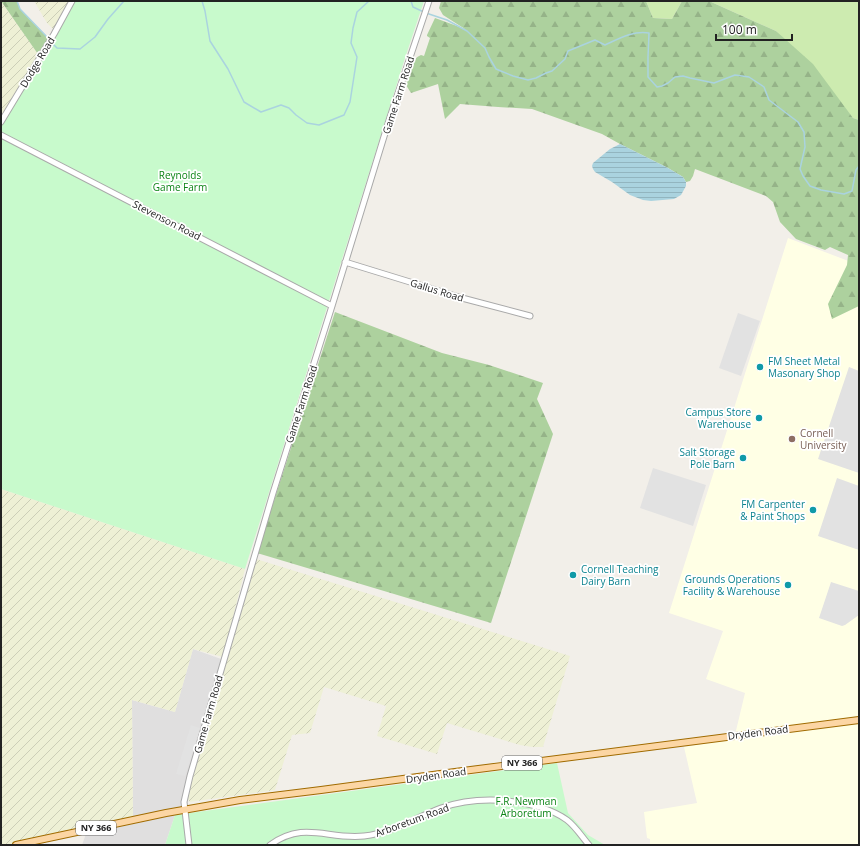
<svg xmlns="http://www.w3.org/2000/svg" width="860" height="846" viewBox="0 0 860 846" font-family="'Open Sans',sans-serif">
<defs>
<pattern id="farmland-furrows" width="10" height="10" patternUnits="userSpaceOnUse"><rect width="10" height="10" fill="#eef0d5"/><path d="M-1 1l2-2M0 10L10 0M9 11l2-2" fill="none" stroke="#ccceb7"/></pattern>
<pattern id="forest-firs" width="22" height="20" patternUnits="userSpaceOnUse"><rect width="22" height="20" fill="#add19e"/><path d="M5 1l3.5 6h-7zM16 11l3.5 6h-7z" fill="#95b388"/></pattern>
<pattern id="water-rules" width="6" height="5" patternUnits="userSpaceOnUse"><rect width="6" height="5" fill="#aad3df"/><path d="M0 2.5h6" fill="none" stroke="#92b5bf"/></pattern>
</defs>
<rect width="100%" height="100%" fill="#f2efe9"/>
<path fill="#e0dfdf" d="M193,649l31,11 -34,116 -5,34 -52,10 -1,-120 43,12z
M175,815l-10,30h-83l4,-11z"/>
<path fill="#ffffe5" d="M788,238l71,27v580h-209v-6l-3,-1 -3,-26 53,-9 -13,-56 50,-8 11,-46 -39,-14 17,-48 -54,-18z"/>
<path fill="url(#farmland-furrows)" d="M1,1l39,56 -39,65z
M34,1h38l-17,30 -8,-8z
M1,489l244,80 -22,88 -30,-8 -18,63 -43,-12 1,120 -117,25h-15z
M256,559l314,97 -27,91h-11l-12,-2 -73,-22 -10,31 -60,-18 9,-30 -62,-19 -14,46 -18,2 -17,55 -86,12 -2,-9z"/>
<path fill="#cdebb0" d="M646,1h36l-10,18 -19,-1z
M709,1h150v119l-6,-2 -77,-87z"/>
<path fill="url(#forest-firs)" d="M1,1h16l3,8 30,31 -10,17z
M441,1h205l7,17 19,1 10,-18h27l67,30 37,33 40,54 6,2v186l-27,13 -4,-15 19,-39 1,-10 -18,-8 -5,3 -29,-11 -16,-17 -7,-20 -7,-6 -71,-27 -2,7 -3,5 -4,1 -3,-5 -15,-9 -48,-24 -18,-10 -70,-25 -34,-2 -38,-3 -15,15 -7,-35 -27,9 -5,-8c3,-10 4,-26 15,-30l3,1 6,-18 -3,-2v-1l8,-17 11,4 19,7 -22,-14 -4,-7z
M335,312l107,41 47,12 54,18 -6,16 16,35 -62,189 -234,-70z"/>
<path fill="#c8facc" d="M74,1h350l-19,57 -160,511 -244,-80v-367z
M557,763l11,50 20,22 17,10h-440l10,-30z"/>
<path fill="#e2e2e2" d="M738,313l22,8 -19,55 -22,-8z
M849,367l10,4v102l-41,-14z
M653,468l53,17 -13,41 -53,-18z
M837,478l22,8v64l-41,-14z
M831,582l28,9v24l-14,10 -3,1 -23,-8z
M191,725l9,3 -15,48 -9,-2z"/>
<path fill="url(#water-rules)" d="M620,144l48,24 15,9 3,5v4l-5,9 -7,4 -23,2 -8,-1 -13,-5 -18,-13 -17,-10 -2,-3 -1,-3 1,-3 17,-14z"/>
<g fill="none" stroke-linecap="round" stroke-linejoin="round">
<path stroke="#aad3df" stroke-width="1.5" d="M17,1l3,8 29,30
M202,1l3,10 5,30 18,28 16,33 17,10 20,-7 8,3 7,7 11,8 12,2 25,-10 6,-13 7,-45 -6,-14 2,-15 4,-16 12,-11
M411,1l2,6 13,6 21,7 20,11 18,17 4,9 7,12 17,7 15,4 8,-2 10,-5 6,-2 13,-12 3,-8 27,-11 10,5c13,-6 29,-15 44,-12l-1,24v20l9,10 5,-1 6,-3 7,-6 8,-1 7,2 24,5 21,-8 14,2 15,10 5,13 29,22 6,10 1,15 -5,22 3,7 7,10 11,4 23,4 8,-3 4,-21 3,-4
M51,42l6,6 23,1 15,-12 13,-18 16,-18"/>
<defs>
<path id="minor" d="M1,122l53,-88 18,-33
M1,135l331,171
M345,262l117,36 68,18
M189,845l-5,-43 6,-26 83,-283 59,-187 58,-189 39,-116
M270,845c35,-25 57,-5 94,-9 27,-3 51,-18 77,-28 31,-11 67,-10 99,-1 9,3 19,7 27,13 9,7 15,17 22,25"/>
<path id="major" d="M16,845l150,-32 74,-13 81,-10 134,-18 404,-52"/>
</defs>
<use href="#minor" stroke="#a9a9a9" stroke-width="7"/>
<use href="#major" stroke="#a06b00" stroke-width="8"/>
<use href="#minor" stroke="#fff" stroke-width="5"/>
<use href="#major" stroke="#fcd6a4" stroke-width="6"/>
</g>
<g fill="#0f9aa8" stroke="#fff" stroke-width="1.5">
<circle cx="760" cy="367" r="4"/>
<circle cx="759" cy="418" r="4"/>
<circle cx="743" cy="458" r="4"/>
<circle cx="813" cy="510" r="4"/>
<circle cx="573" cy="575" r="4"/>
<circle cx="788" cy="585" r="4"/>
</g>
<circle fill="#8d6e63" stroke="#fff" stroke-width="1.5" cx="792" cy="439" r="4"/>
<g text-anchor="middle" stroke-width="3.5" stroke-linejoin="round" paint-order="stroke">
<g fill="#fff" stroke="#646464" stroke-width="1">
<rect x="502" y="756" width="40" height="14" rx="3"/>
<rect x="76" y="821" width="40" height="14" rx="3"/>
</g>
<g font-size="9" font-weight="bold" fill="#222">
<text x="522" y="766">NY 366</text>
<text x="96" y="831">NY 366</text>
</g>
<g font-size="10" fill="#222" stroke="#fff">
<text transform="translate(37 62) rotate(-59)" y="4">Dodge Road</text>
<text transform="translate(398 95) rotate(-72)" y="4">Game Farm Road</text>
<text transform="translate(167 220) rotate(27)" y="4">Stevenson Road</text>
<text transform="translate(437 290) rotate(17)" y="4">Gallus Road</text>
<text transform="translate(301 404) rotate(-72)" y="4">Game Farm Road</text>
<text transform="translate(208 714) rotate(-74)" y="4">Game Farm Road</text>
<text transform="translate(758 732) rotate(-7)" y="4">Dryden Road</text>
<text transform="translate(436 775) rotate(-8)" y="4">Dryden Road</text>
<text transform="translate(412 820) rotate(-20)" y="4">Arboretum Road</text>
</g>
<g font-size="10" fill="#0c8416" stroke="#fff">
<text x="180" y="179">Reynolds<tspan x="180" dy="12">Game Farm</tspan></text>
<text x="526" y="805">F.R. Newman<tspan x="526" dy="12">Arboretum</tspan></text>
</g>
<g font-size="10" fill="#0d838f" stroke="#fff" text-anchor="end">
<text x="768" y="365" text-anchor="start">FM Sheet Metal<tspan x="768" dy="12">Masonary Shop</tspan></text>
<text x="751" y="416">Campus Store<tspan x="751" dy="12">Warehouse</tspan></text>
<text x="735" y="456">Salt Storage<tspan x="735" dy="12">Pole Barn</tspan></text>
<text x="805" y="508">FM Carpenter<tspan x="805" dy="12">&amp; Paint Shops</tspan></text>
<text x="581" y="573" text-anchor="start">Cornell Teaching<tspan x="581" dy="12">Dairy Barn</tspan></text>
<text x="780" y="583">Grounds Operations<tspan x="780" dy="12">Facility &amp; Warehouse</tspan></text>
</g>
<g font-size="10" fill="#785e54" stroke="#fff" text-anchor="start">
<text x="800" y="437">Cornell<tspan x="800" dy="12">University</tspan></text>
</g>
</g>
<rect width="860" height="846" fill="none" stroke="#222222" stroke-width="4"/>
<path d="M716 34v6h76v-6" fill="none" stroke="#222222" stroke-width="2"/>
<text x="722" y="34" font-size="12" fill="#222222" stroke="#ffffff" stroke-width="3" paint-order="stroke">100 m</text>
</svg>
